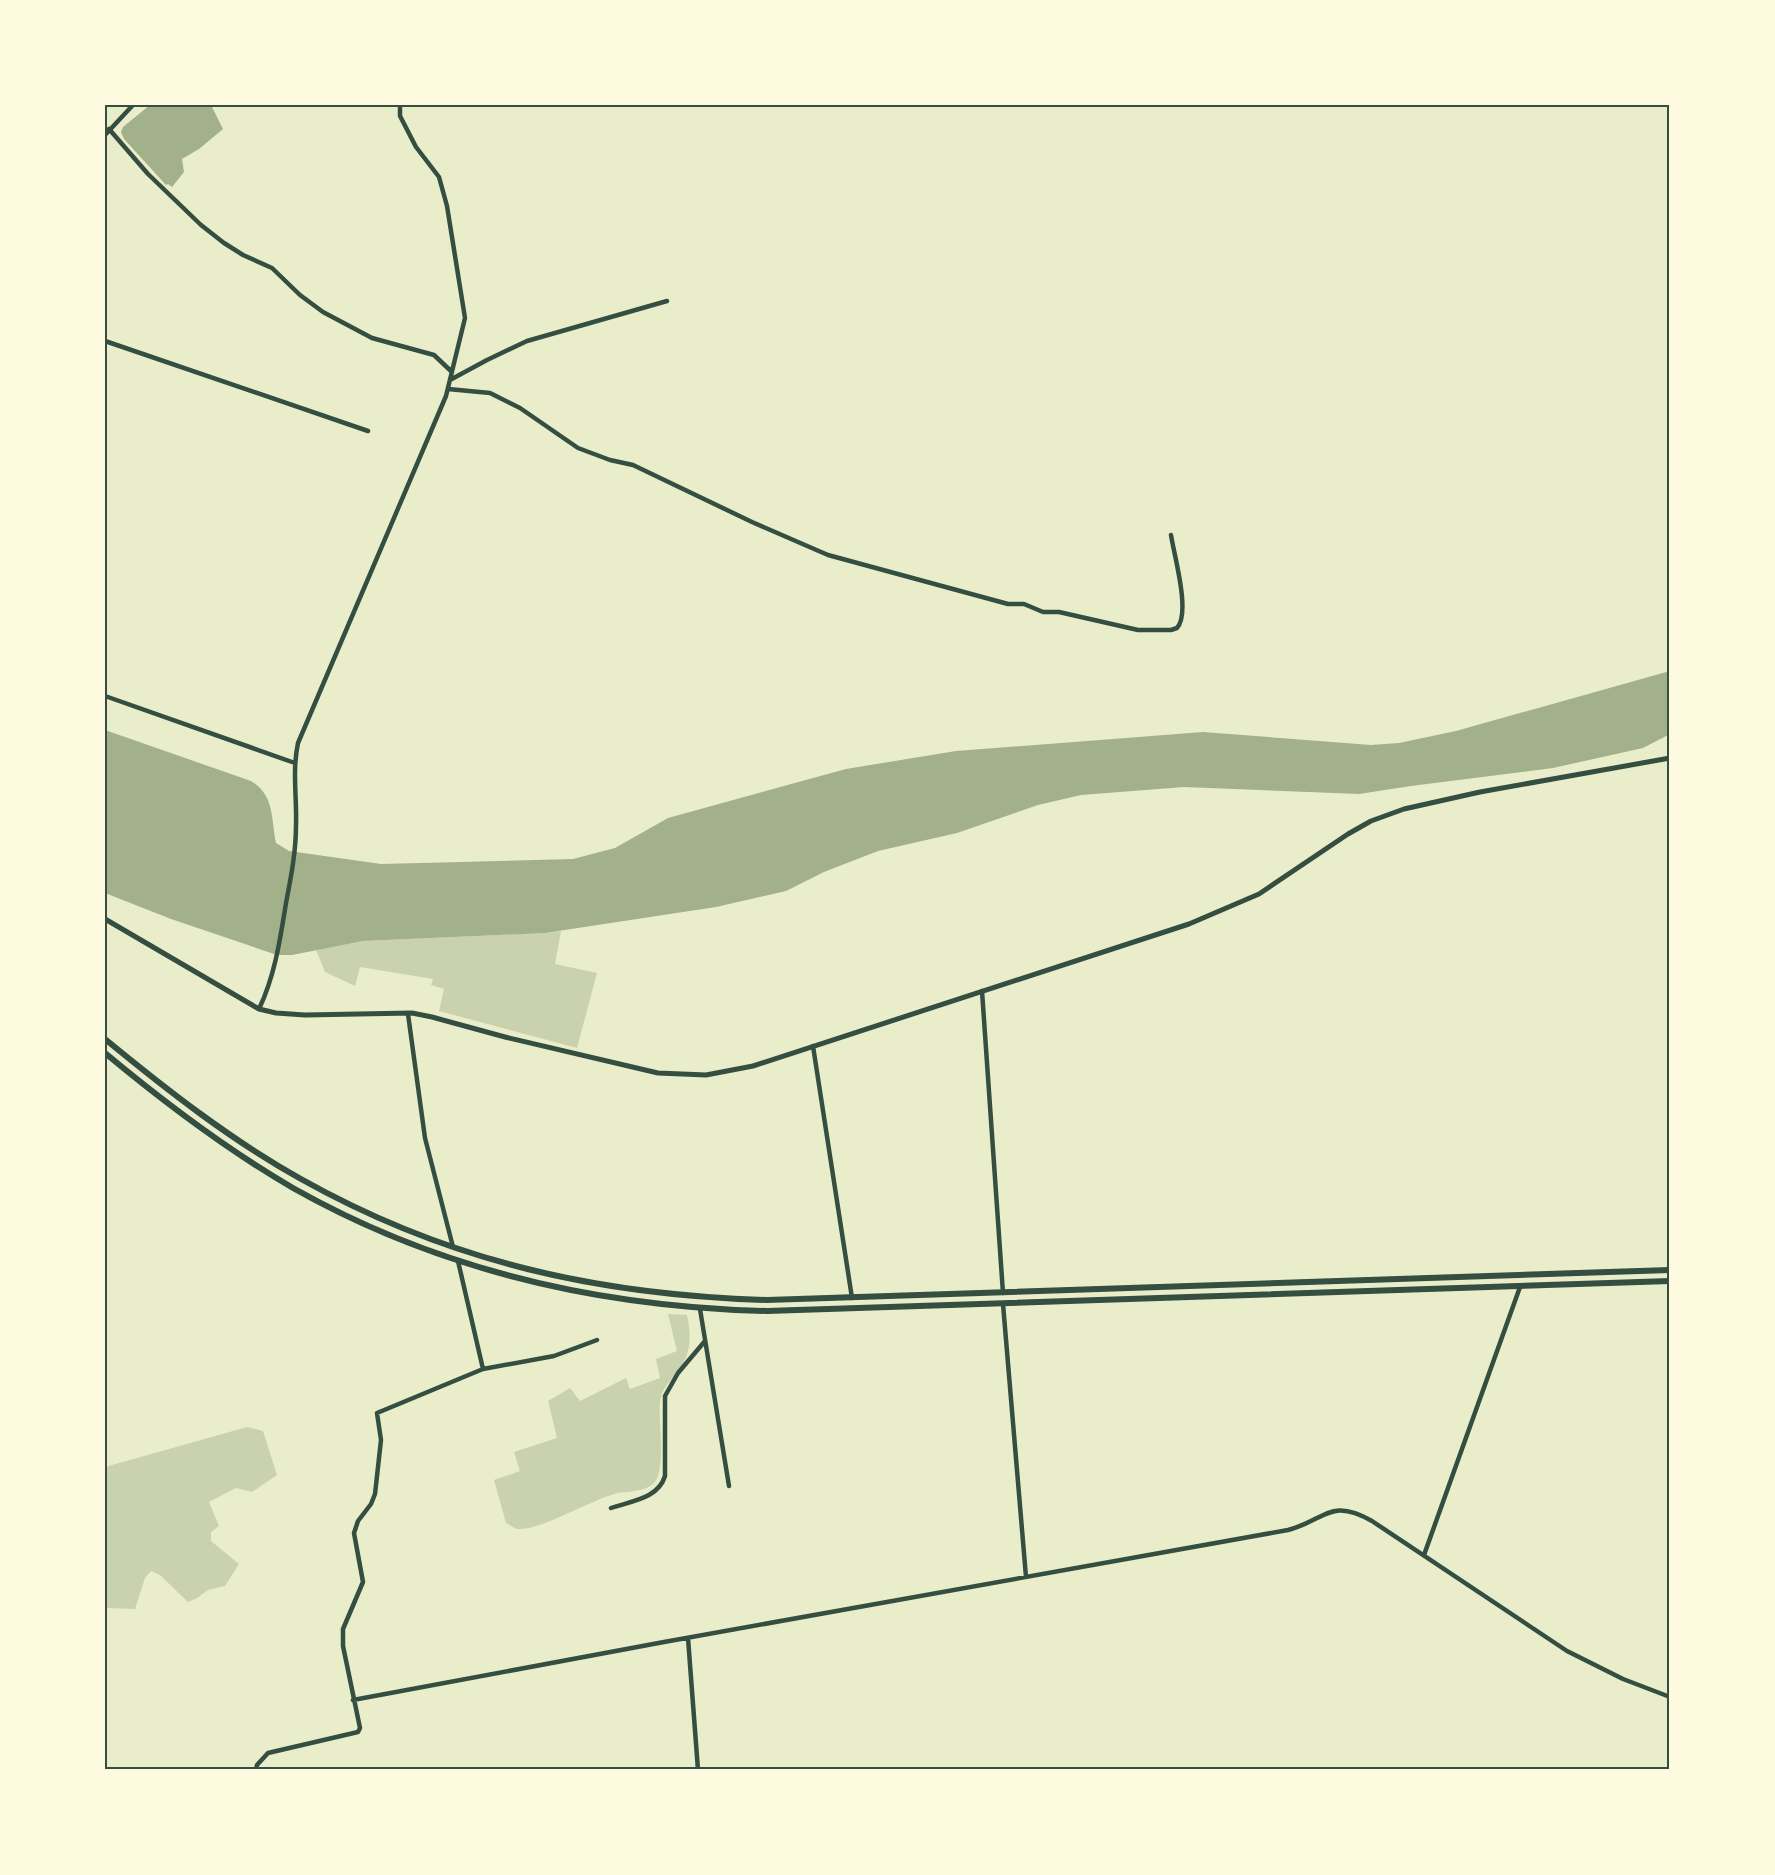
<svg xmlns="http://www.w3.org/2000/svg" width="1775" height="1875" viewBox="0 0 1775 1875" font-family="Overpass,sans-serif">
<rect width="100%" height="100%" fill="#e9edc9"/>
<path fill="#cad2ad" d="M561,931l-6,33 42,9 -20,75 -138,-37 5,-22 -13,-4 2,-6 -73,-12 -5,19 -30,-14 -9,-22 47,-9 181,-8z
M668,1314l19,1c5,23 4,42 -12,60 -8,9 -14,16 -15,28 -2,19 7,68 -7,81 -9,8 -24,7 -35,9 -26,6 -78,38 -100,36 -3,0 -8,-4 -12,-6l-12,-43 26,-9 -6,-19 43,-14 -9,-37 22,-13 10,13 46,-23 4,11 30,-11 -4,-19 21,-8z
M247,1427l16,4 14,44 -25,17 -16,-4 -27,14 10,24 -8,6v9l28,23 -14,22 -17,4 -11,8 -9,4 -28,-27 -9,-4 -6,7 -10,31 -30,-1v-141z"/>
<path fill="#a3b18a" d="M150,105h61l12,24 -24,20 -17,10 2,13 -12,15 -4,-3 -2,1 -42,-46 -3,-7 2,-5z
M1670,671v63l-27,14 -90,20 -142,18 -52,8 -175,-7 -103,8 -43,10 -81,28 -79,18 -54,21 -38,19 -70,16 -171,26 -182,8 -71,14h-15l-106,-36 -66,-26v-163l146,51c24,14 20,39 25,62l13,8 92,13 192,-5 42,-11 53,-30 178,-49 110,-18 247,-19 168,13 28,-2 57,-12z"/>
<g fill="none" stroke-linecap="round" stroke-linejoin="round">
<path stroke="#344e41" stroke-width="4.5" d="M109,129l39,45 53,51 23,18 19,12 29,13 28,27 23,17 49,26 62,17 18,17
M105,135l28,-30
M105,341l263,90
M450,380l37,-20 40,-19 140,-40
M448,389l42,4 30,15 58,40 32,12 23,5 119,57 76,33 180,49h16l19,8h16l79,18h33l6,-2c14,-15 -3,-73 -6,-93
M105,696l190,67
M982,991l21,302
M259,1009c16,-34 21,-69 27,-106 5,-26 10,-51 10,-78 1,-27 -4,-54 2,-82l148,-347 19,-78 -18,-112 -8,-29 -23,-30 -16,-31v-11
M408,1014l17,124 28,109
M813,1046l39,252
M458,1261l25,108
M1003,1304l23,273
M700,1309l29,177
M611,1508c20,-7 47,-9 54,-32v-80l13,-23 27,-32
M1424,1555l96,-268
M688,1638l10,132
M353,1700l311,-58 624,-112c38,-10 42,-33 84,-9l195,130 56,28 47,18
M256,1770l1,-5 11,-12 90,-21 2,-4 -17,-82v-17l20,-47 -9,-49 4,-12 13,-17 4,-10 6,-54 -4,-27 106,-44 71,-13 43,-16"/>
<path stroke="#344e41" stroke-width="5" d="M105,919l154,90 17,4 29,2 107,-2 20,4 73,20 153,36 48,2 47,-9 436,-142 70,-30 89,-60 23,-13 33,-12 76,-17 190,-34"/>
<path stroke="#344e41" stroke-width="6" d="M105,1039c62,51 126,101 196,140 148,83 298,116 466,121l903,-30
M105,1053c60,50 121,96 188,135 147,83 306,119 474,123l903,-30"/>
</g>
<rect width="1775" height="1875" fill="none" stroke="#fefae0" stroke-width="213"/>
<rect x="106" y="106" width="1562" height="1662" fill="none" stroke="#344e41" stroke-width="2"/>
</svg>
